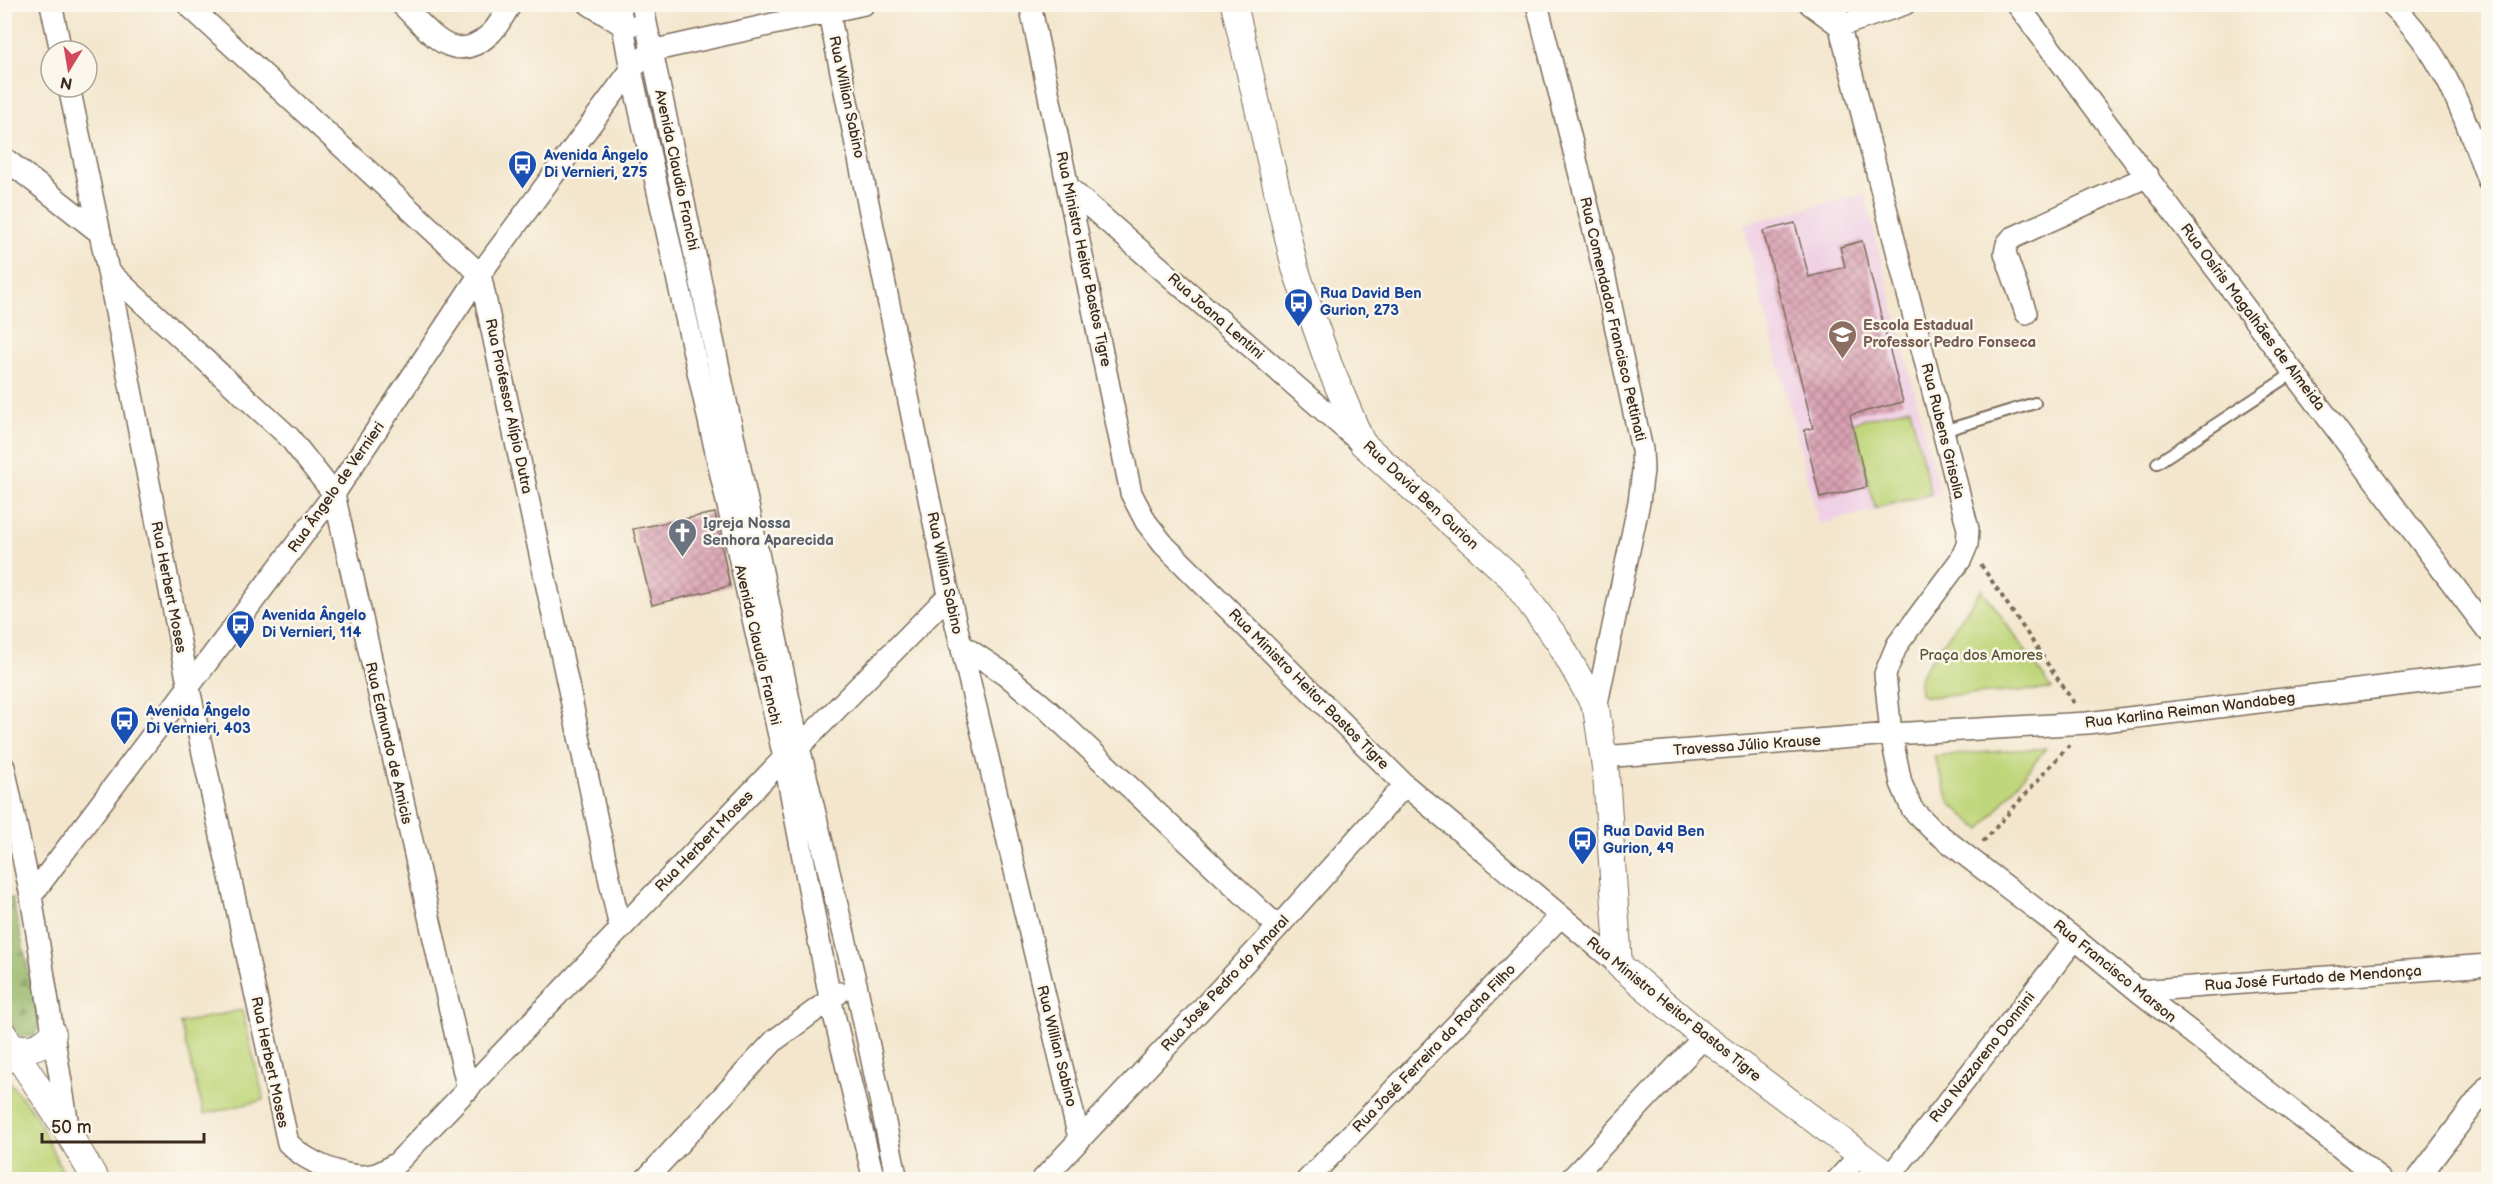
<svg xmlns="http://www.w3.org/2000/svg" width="2493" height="1184" viewBox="0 0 2493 1184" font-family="'Balsamiq Sans',sans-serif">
<defs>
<pattern id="forest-firs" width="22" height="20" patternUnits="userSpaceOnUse" patternTransform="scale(1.5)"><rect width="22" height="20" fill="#98b76a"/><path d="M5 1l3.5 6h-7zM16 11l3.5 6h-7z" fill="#7d9557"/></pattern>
<pattern id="building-cross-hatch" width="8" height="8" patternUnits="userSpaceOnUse" patternTransform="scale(1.5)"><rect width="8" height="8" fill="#d9a1b3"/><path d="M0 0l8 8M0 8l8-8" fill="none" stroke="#b18391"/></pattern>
</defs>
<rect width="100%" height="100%" fill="#fbf7ec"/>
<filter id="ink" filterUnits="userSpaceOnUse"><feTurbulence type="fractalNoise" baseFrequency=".0167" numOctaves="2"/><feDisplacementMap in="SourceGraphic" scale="12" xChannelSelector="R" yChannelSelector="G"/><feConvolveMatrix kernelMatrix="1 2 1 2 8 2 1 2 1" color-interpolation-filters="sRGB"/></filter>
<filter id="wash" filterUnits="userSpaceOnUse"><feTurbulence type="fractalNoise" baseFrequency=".008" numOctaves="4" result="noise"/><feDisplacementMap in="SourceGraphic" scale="24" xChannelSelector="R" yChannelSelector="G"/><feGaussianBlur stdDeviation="1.35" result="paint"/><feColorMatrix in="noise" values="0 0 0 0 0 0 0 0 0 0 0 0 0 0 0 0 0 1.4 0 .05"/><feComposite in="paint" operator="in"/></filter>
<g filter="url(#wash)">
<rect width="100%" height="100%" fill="#f3e6cd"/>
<path fill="#f0d0e5" d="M1865,194l75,300 -121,30 -76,-300z"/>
<path fill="url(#forest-firs)" stroke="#6a7044" stroke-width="1.5" d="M5,898h7l28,123 -6,16 -20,-2 -3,-15 -6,-9z"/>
<path fill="#c0d67a" stroke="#7e804c" stroke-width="1.5" d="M1910,408l21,86 -56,14 -22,-86z
M1982,589l70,100 -126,8 -6,-3 -1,-13 5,-11z
M2046,748l-65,82 -31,-27 -16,-47z
M242,1010l22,90 -60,14 -24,-91z
M4,1075l31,39 31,65h-61z"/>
<g id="blocks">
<path fill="url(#building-cross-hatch)" d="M1795,223l14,54 36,-10 -5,-20 22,-6 41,161 -53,13 17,72 -47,11 -16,-68 9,-2 -50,-197z
M715,513l15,73 -78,19 -19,-76z"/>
</g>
</g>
<g filter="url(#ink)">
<use href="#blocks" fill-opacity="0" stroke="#7b6c5b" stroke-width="1.5"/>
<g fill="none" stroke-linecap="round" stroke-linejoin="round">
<defs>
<path id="service" d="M1943,431l92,-28
M2157,463l138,-91"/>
<path id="minor" d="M51,4l10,47
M187,4l293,270 140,654
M401,4c28,26 51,64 88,31 9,-7 15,-21 22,-31
M589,4l35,22h6
M619,4l12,66 153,688 46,240 44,182
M642,4l157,743 57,237 41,196
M827,4l122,591 130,543
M1030,4l101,489 15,29 18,23 241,240 214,180
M1537,4l64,255 41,191 1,20 -4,32 -43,206
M1810,4l30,22 65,-22
M1834,4l134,525 -1,16 -6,14 -64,86 -12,29 6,60 10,49 11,26 20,20 37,29 106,81 63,52 244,189
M2017,4l471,627
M2391,4c54,51 72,110 97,176
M69,87l39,184 81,418 99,454c18,19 62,39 88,31 7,-2 15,-8 21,-11l387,-405 15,-11 150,-152
M4,158l96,75
M1070,189l291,254
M108,271l181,166 45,57 134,596
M2026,313l-21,-60 2,-9 5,-6 136,-62
M960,644l45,30 42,35 231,218
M1603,757l288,-23 196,-11 401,-49
M4,767l27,129 38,236
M31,896l303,-402 146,-220 151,-204 20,-19 213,-47
M2138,991l350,-26
M1890,1176l185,-237
M645,1180l130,-140 64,-47
M1042,1180l236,-253 127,-142
M1307,1180l254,-264
M1570,1180l134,-143
M1837,1180l23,-25
M2417,1180l71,-94"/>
<path id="tertiary" d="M1234,4l61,264 34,97 33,78 149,134 48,65 37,66 10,66 13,191 85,72 190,143
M4,1035l65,99 27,46
M12,1046c17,5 30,1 41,-12"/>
</defs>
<use href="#service" stroke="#7b6c5b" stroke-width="14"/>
<use href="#minor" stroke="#7b6c5b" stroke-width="24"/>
<use href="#tertiary" stroke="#7b6c5b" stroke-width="28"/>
<path stroke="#7b6c5b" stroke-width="4" stroke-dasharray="4.5 4.5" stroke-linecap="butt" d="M1981,565l93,138
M1983,842l86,-97"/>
<use href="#service" stroke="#fff" stroke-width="10"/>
<use href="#minor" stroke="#fff" stroke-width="21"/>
<use href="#tertiary" stroke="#fff" stroke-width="26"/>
</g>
</g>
<defs>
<symbol id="bus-pin" viewBox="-11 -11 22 30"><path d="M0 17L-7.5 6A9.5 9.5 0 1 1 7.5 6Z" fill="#1a4fb4" stroke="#fbf7ec"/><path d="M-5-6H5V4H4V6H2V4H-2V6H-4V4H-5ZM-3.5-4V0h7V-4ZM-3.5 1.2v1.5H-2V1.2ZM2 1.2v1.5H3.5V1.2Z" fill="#fff"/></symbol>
<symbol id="school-pin" viewBox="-11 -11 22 30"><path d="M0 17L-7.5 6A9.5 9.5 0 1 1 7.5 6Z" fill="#8d6e63" stroke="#fbf7ec"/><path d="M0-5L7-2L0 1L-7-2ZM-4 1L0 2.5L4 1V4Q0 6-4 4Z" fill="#fff"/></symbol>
<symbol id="church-pin" viewBox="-11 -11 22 30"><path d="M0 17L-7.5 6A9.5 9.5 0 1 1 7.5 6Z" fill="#6b7280" stroke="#fbf7ec"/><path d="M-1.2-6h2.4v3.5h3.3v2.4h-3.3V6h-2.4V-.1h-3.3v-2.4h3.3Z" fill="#fff"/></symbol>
</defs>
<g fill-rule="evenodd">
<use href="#bus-pin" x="506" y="148" width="33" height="45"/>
<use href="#bus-pin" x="1282" y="286" width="33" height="45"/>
<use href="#school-pin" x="1826" y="318" width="33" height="45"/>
<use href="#church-pin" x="666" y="516" width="33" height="45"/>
<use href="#bus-pin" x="224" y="608" width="33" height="45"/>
<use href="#bus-pin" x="108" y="704" width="33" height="45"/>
<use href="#bus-pin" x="1566" y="824" width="33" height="45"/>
</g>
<g text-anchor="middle" stroke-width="5" stroke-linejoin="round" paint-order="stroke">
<g font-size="15" fill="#3b2a1e" stroke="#fbf7ec">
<text transform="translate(847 97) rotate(78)" y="5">Rua Willian Sabino</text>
<text transform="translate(677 170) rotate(78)" y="5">Avenida Claudio Franchi</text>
<text transform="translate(1084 259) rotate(78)" y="5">Rua Ministro Heitor Bastos Tigre</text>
<text transform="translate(1216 316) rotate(41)" y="5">Rua Joana Lentini</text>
<text transform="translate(2253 317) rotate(53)" y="5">Rua Osíris Magalhães de Almeida</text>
<text transform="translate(1613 319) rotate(77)" y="5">Rua Comendador Francisco Pettinati</text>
<text transform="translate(509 406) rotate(78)" y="5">Rua Professor Alípio Dutra</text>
<text transform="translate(1943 431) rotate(76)" y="5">Rua Rubens Grisolia</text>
<text transform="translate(336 487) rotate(-55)" y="5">Rua Ângelo de Vernieri</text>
<text transform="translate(1421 495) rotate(43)" y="5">Rua David Ben Gurion</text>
<text transform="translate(945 573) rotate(78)" y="5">Rua Willian Sabino</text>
<text transform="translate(169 587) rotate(79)" y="5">Rua Herbert Moses</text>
<text transform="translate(758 645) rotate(77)" y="5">Avenida Claudio Franchi</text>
<text transform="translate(1309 689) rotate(45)" y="5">Rua Ministro Heitor Bastos Tigre</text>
<text transform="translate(2190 710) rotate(-7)" y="5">Rua Karlina Reiman Wandabeg</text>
<text transform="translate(389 743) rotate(77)" y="5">Rua Edmundo de Amicis</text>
<text transform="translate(1747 745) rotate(-4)" y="5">Travessa Júlio Krause</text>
<text transform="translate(704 841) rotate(-46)" y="5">Rua Herbert Moses</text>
<text transform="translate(2115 971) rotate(39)" y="5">Rua Francisco Marson</text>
<text transform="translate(2313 978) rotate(-4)" y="5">Rua José Furtado de Mendonça</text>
<text transform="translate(1225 983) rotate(-47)" y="5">Rua José Pedro do Amaral</text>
<text transform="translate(1674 1009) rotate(39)" y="5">Rua Ministro Heitor Bastos Tigre</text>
<text transform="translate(1057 1046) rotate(76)" y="5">Rua Willian Sabino</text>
<text transform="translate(1434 1048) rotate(-46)" y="5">Rua José Ferreira da Rocha Filho</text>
<text transform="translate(1982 1057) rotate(-52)" y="5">Rua Nazzareno Donnini</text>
<text transform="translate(270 1062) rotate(78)" y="5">Rua Herbert Moses</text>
</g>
<g font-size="15" font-weight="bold" fill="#164399" stroke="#fbf7ec" text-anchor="start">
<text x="544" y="160">Avenida Ângelo<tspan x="544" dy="17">Di Vernieri, 275</tspan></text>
<text x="1320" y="298">Rua David Ben<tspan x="1320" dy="17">Gurion, 273</tspan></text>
<text x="262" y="620">Avenida Ângelo<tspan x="262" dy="17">Di Vernieri, 114</tspan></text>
<text x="146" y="716">Avenida Ângelo<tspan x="146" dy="17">Di Vernieri, 403</tspan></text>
<text x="1603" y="836">Rua David Ben<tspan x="1603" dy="17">Gurion, 49</tspan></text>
</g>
<g font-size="15" font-weight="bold" fill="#785e54" stroke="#fbf7ec" text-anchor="start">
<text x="1863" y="330">Escola Estadual<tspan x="1863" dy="17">Professor Pedro Fonseca</tspan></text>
</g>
<g font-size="15" font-weight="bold" fill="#5b616d" stroke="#fbf7ec" text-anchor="start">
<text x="703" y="528">Igreja Nossa<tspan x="703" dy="17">Senhora Aparecida</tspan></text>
</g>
<g font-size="15" fill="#5c5535" stroke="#fbf7ec">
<text x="1981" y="660">Praça dos Amores</text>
</g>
</g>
<rect width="2493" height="1184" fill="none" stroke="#fbf7ec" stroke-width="24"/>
<g transform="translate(69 69) rotate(191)"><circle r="28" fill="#fbf7ec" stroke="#aea59a" stroke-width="1.5"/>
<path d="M0-4.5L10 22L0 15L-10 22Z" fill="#d1495b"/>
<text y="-9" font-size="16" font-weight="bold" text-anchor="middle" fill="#3b2a1e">N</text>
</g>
<path d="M42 1133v9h162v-9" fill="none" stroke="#3b2a1e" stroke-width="3"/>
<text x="51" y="1133" font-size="18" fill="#3b2a1e" stroke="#fbf7ec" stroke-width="4.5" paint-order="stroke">50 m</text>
</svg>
